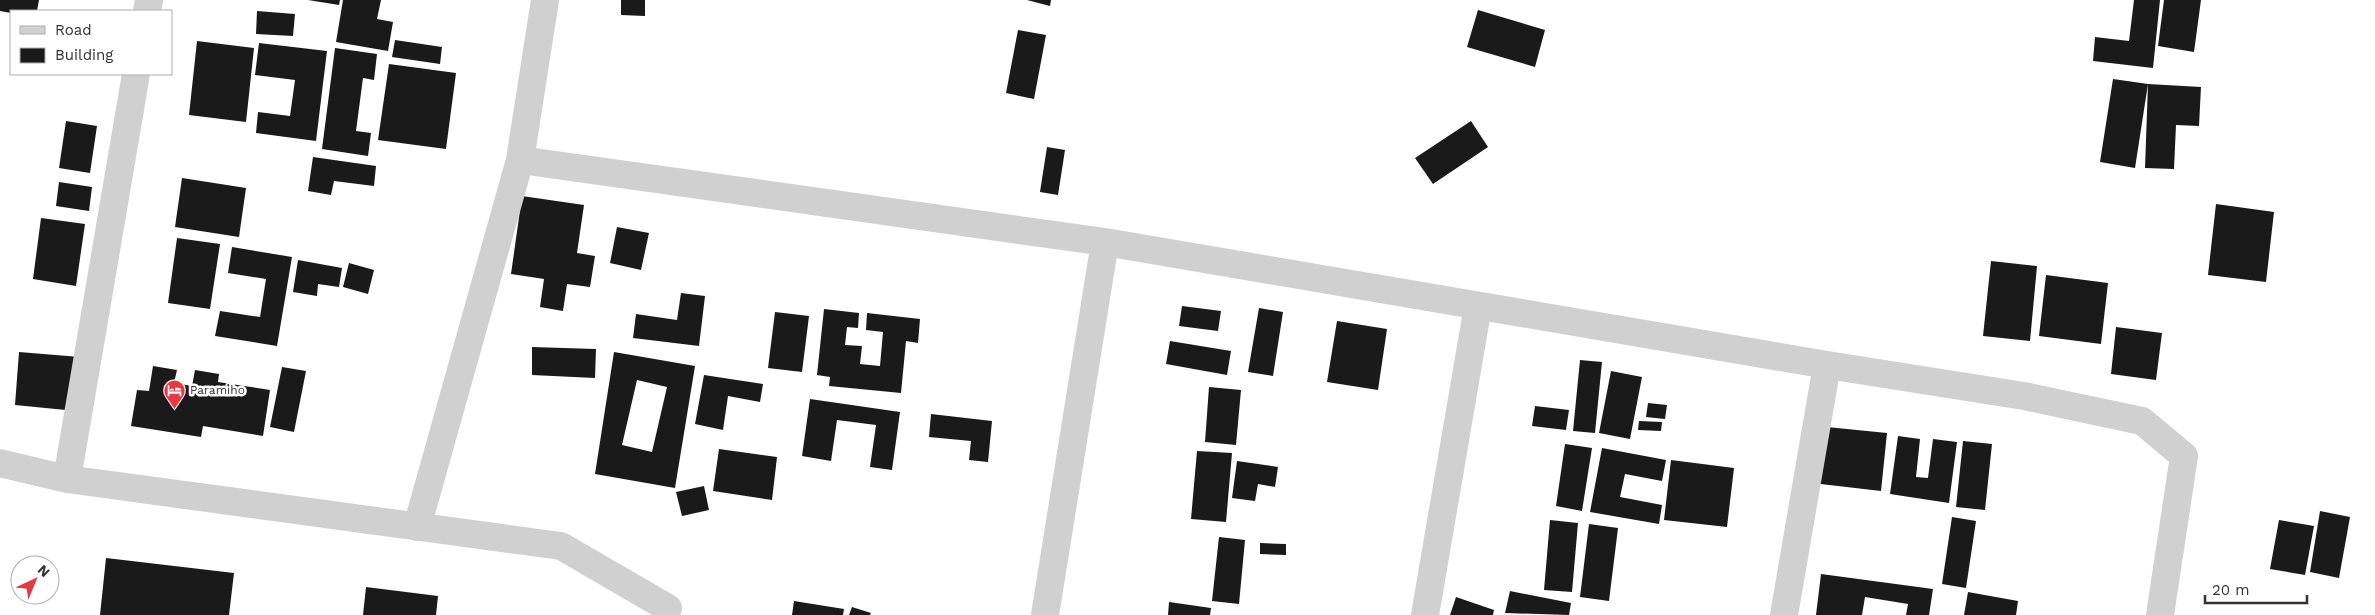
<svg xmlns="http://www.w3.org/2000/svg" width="2375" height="615" viewBox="0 0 2375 615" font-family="'Work Sans',sans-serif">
<rect width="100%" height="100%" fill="#fff"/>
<path fill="#1a1a1a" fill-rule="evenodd" d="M0,0h39l-2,11h-26v2l-11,-2z
M308,0h32l-1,5z
M343,0h38l-4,19 16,3 -5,29 -52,-9z
M621,0h24v16l-24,-1z
M1027,0h24l-1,6z
M2134,0h26l-7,68 -60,-7 2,-24 34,4z
M2164,0h37l-7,52 -36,-6z
M1478,10l67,20 -10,37 -68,-20z
M257,11l38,3 -2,22 -37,-2z
M1018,30l28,5 -12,64 -28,-6z
M395,40l47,7 -2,17 -48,-7z
M197,41l57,7 -8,74 -57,-7z
M259,43l68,8 -11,90 -60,-8 2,-21 32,4 5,-36 -40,-5z
M335,48l42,6 -3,26 -11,-2 -7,53 15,2 -3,23 -46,-7z
M389,64l67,9 -10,76 -68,-9z
M2113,79l35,5 -13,84 -35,-6z
M2148,84l53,3 -2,39 -23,-1 -2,44 -29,-1z
M66,121l31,5 -7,47 -31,-5z
M1471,121l17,26 -55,37 -18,-26z
M1047,147l18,3 -7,45 -18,-3z
M313,157l63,9 -2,20 -40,-5 -3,14 -23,-4z
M182,178l64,10 -7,49 -64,-10z
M59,182l33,5 -3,24 -33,-5z
M522,196l62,9 -7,48 18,3 -5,31 -23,-3 -4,27 -23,-4 4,-28 -33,-5z
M2216,204l58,8 -8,70 -58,-7z
M41,218l44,6 -9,62 -43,-7z
M617,227l32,6 -8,37 -31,-7z
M177,238l43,6 -10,65 -42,-6z
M232,247l60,10 -15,89 -62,-10 5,-25 40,6 6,-38 -38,-6z
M298,260l44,8 -3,19 -21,-3 -1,12 -24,-4z
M1991,261l46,5 -7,75 -47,-5z
M349,263l25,7 -6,24 -25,-7z
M2046,275l62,8 -7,61 -62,-8z
M681,293l24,3 -6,50 -66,-8 3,-24 41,6z
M1182,306l39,5 -3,20 -39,-5z
M1259,308l24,4 -10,64 -25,-4z
M824,309l35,4 -1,15 -11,-1 -2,18 17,1 -2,18 20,2 3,-34 -17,-2 1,-17 53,6 -2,24 -12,-2 -5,52 -72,-7 1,-9 -13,-2z
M775,312l34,4 -7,56 -34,-4z
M1337,321l50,8 -9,61 -51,-8z
M2116,327l46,6 -6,47 -45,-6z
M1170,341l61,10 -4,24 -61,-11z
M532,347l64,2 -1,29 -63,-3z
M19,352l61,5 -4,54 -61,-6z
M614,352l81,14 -20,122 -80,-14zM637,380l30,7 -15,65 -30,-7z
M1580,360l22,2 -7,71 -22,-2z
M153,366l24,4 -3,13 18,3 3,-16 24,4 -1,8 52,8 -7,46 -60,-10 -2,11 -70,-11 6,-36 12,1z
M282,367l24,4 -12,61 -24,-5z
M1611,371l31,6 -12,62 -31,-6z
M704,375l59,9 -3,18 -32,-6 -5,34 -28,-6z
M1209,387l32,3 -5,55 -31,-3z
M810,399l90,13 -8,58 -22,-3 6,-42 -39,-5 -6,41 -29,-5z
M1648,403l19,2 -2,14 -19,-2z
M1535,406l34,4 -3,20 -34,-4z
M931,414l61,7 -4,41 -19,-2 2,-19 -42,-4z
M1639,421l23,1 -1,9 -23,-1z
M1817,426l70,7 -6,58 -69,-8z
M1898,436l22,3 -4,38 12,1 5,-39 24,3 -8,61 -59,-9z
M1963,441l29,3 -7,66 -29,-3z
M1565,444l27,4 -10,63 -26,-5z
M1602,448l64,12 -4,21 -37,-7 -5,23 42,8 -3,19 -69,-12z
M719,449l58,8 -5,43 -59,-9z
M1197,451l35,2 -6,69 -35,-3z
M1671,460l63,8 -7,59 -63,-7z
M1237,461l41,6 -3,20 -17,-3 -3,17 -23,-3z
M704,486l5,24 -27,6 -6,-24z
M2320,511l30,6 -11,61 -29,-6z
M1952,517l24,4 -10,67 -24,-4z
M1550,520l28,3 -6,69 -28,-2z
M2279,520l35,6 -9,49 -35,-6z
M1589,524l29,4 -9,73 -29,-4z
M1219,537l26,3 -6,64 -27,-3z
M1260,543l26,1v11l-26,-1z
M106,558l128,15 -5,42h-129z
M1821,574l112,15 -4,26h-23l2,-11 -43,-7 -3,18h-46z
M366,587l72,9 -2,19h-73z
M1510,591l61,12 -2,12 -64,-2z
M1968,592l50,9 -2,14h-52z
M1456,597l38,13 -1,5h-43z
M794,601l50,8 -1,6h-51z
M1169,602l42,6 -1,7h-42z
M852,607l19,6 -1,2h-21z"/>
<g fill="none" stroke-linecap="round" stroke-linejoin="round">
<path stroke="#d0d0d0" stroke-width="28" d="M147,11l2,-11
M520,160l585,82 722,123 197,31 118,25 42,35 -24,159
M0,463l67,16 494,67 107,62 -2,7
M67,479l69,-405
M417,527l103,-367 25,-160
M1045,615l60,-373
M1425,615l53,-309
M1784,615l43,-250"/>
</g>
<defs>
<symbol id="hotel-pin" viewBox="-11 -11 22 30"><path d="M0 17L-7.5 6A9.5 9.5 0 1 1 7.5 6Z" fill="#e63946" stroke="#fff"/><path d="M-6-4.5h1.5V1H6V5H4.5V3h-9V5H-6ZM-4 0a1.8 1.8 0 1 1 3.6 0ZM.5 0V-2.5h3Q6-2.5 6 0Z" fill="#fff"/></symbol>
</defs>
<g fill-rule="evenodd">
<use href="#hotel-pin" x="162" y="378" width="25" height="34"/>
</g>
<g text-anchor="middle" stroke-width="5" stroke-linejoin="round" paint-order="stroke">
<g font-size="12" fill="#333" stroke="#fff" text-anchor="start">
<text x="190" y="394">Paramiho</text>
</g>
</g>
<rect x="10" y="10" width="162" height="65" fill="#ffffff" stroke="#adadad"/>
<rect x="20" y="26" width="25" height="8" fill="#d0d0d0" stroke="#adadad"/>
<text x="55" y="35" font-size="15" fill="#333333">Road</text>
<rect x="20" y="48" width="25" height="15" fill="#1a1a1a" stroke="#adadad"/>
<text x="55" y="60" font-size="15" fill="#333333">Building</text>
<g transform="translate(35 580) rotate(44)"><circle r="24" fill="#ffffff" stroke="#adadad"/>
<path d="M0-4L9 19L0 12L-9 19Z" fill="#e63946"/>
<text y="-8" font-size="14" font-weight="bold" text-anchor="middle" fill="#333333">N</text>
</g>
<path d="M2205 595v8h102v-8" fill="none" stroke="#333333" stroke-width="2.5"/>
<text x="2212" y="595" font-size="15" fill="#333333" stroke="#ffffff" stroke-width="4" paint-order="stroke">20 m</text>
</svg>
